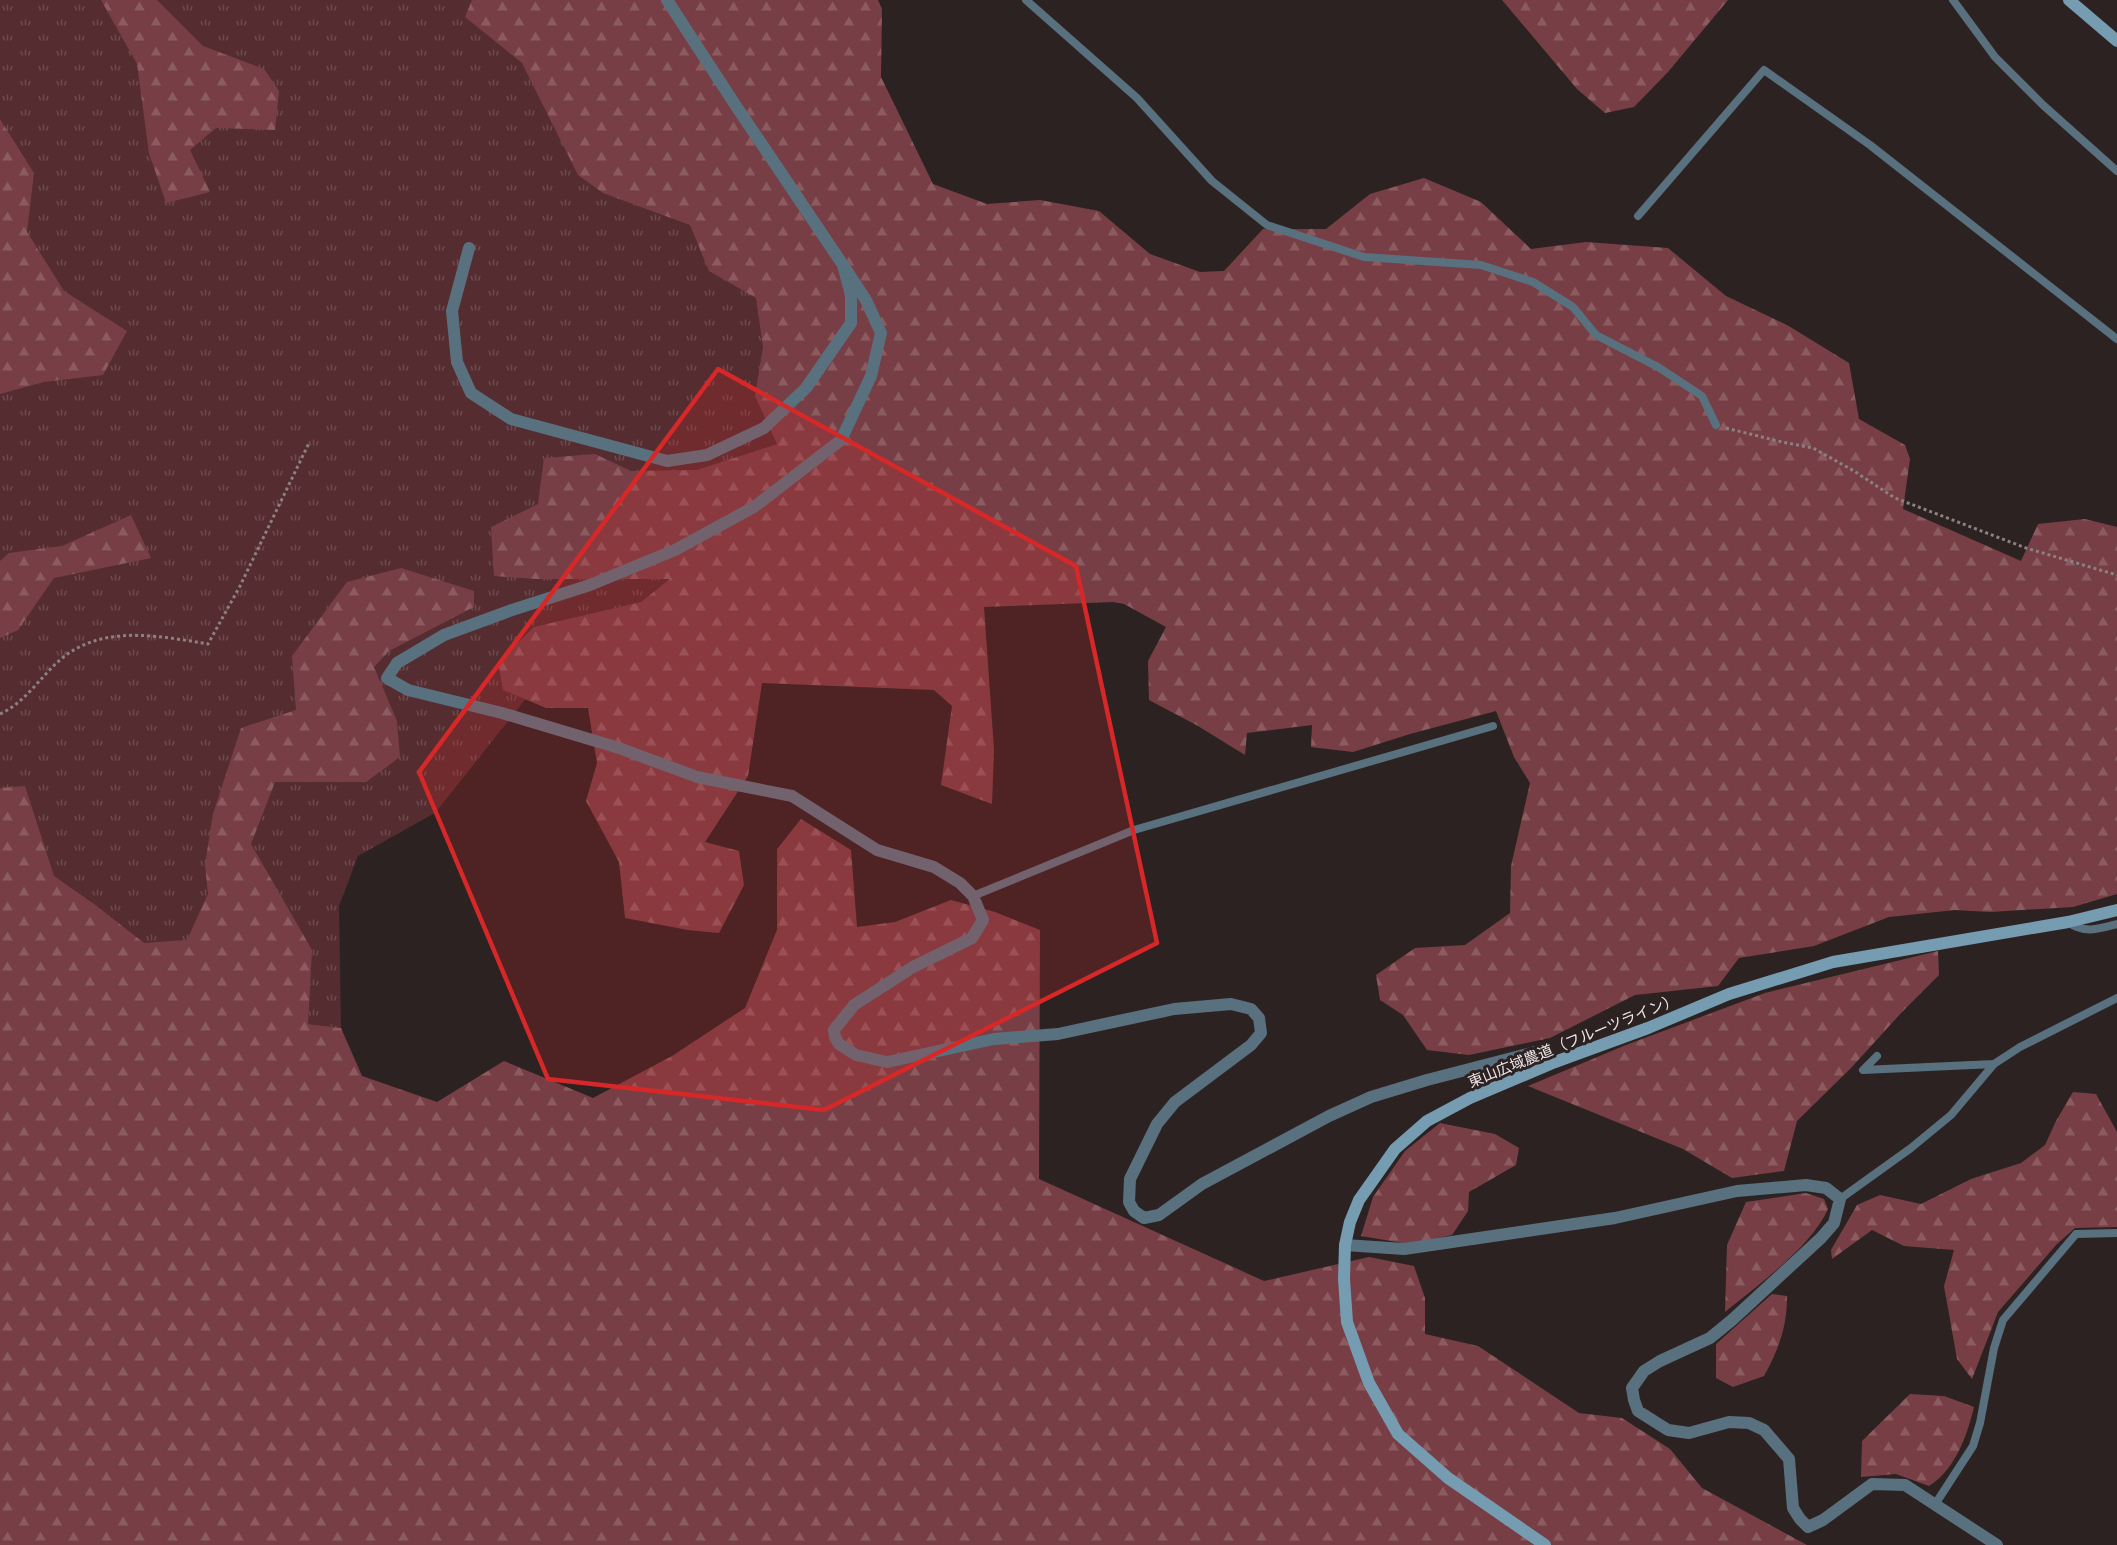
<svg xmlns="http://www.w3.org/2000/svg" width="2117" height="1545" viewBox="0 0 2117 1545" font-family="'Source Serif 4','Noto Sans JP',serif">
<defs>
<pattern id="grass-tufts" width="24" height="20" patternUnits="userSpaceOnUse" patternTransform="scale(1.5)"><rect width="24" height="20" fill="#552c30"/><path d="M3 7l-1-3M5 7V3M7 7l1-3M15 17l-1-3M17 17v-4M19 17l1-3" fill="none" stroke="#6e4a4e"/></pattern>
<pattern id="forest-firs" width="22" height="20" patternUnits="userSpaceOnUse" patternTransform="scale(1.5)"><rect width="22" height="20" fill="#773f45"/><path d="M5 1l3.5 6h-7zM16 11l3.5 6h-7z" fill="#8b5b60"/></pattern>
</defs>
<rect width="100%" height="100%" fill="#2d2222"/>
<path fill="url(#grass-tufts)" d="M0,0h778l174,411 -420,280 -97,122 -77,43 -19,50 2,122 -233,-29 -108,-44z"/>
<path fill="url(#forest-firs)" d="M101,0h56l46,46 61,23 15,22 -4,39 -59,-2 -26,22 20,42 -44,11 -17,-50 -12,-89z
M472,0h406l4,9 -1,68 52,107 54,20 53,-4 59,11 51,43 50,18 24,-1 39,-42h63l44,-35 54,-16 57,24 50,47 55,-7 82,6 58,48 61,29 62,38 10,56 46,26 5,14 -7,50 118,52 17,-37 47,-5 32,8v367l-44,13 -83,5 -35,-2 -66,7 -75,29 -75,12 -21,28 -83,9 -85,43 -81,17 -42,-5 -24,-35 -23,-15 -4,-25 39,-27 50,-3 45,-32 1,-47 19,-83 -16,-26 -18,-46 -86,23 -57,18 -42,-5 1,-22 -65,8 -2,22 -47,-29 -49,-26 -1,-39 18,-34 -42,-23 -11,-2 -129,5 10,143 -2,54 -51,-19 11,-79 -18,-16 -172,-7 -14,93 -43,66 34,9 5,34 -25,48 -31,-3 -63,-12 -6,-56 -33,-61 11,-38 -9,-55h-42l-43,-18 -5,-28 36,-35 107,-25 29,-23h-134l-42,-3 -3,-49 47,-23 6,-46 51,-4 36,17 66,-1 80,-26 -22,-48 8,-49 -7,-49 -47,-27 -19,-46 -87,-32 -25,-18 -56,-112 -57,-46z
M1502,0h226l-60,72 -34,35 -29,6 -28,-24z
M0,119l34,54 -7,59 37,59 63,40 -24,44 -59,7 -44,12z
M131,515l20,43 -97,20 -36,52 -18,8v-77l9,-8 53,-7z
M401,568l73,23v16l-85,44 -15,16 23,54 3,36 -34,25h-91l-24,62 61,106 -4,74 33,4 21,48 75,26 67,-41 89,37 79,-42 73,-48 32,-78v-81l24,-30 50,31 6,77 38,-5 56,-22 44,12 45,18 -1,249 225,102 105,-24 45,9 11,32v36l53,12 101,67 43,5 48,31 32,39 105,57h-1807v-757l25,-2 29,90 40,28 50,39 43,-3 21,-46 -3,-30 8,-50 28,-86 55,-18 -4,-54 55,-74z
M1938,951l1,24 -37,37 -51,56 -54,53 -13,50 -52,7 -49,-29 -155,-63 98,-41 139,-52z
M2073,1092l23,2 21,38v95l-42,1 -19,17 -58,67 -26,67 -15,-20 -13,-73 10,-36 -50,-4 -32,-16 -40,29 -1,-9 26,-45 23,-10 41,9 50,-25 50,-16 24,-18 11,-24z
M1440,1123l55,11 24,14 -3,17 -47,27 -1,19 -16,24 -43,9 -48,-8 12,-39 32,-46z
M1806,1193l18,6 4,10c-17,38 -70,76 -103,103l2,-67 19,-43z
M1772,1294l15,2c0,31 -8,53 -23,80l-31,11 -17,-9v-34z
M1910,1394l34,2 30,11c-7,29 -19,63 -45,79l-33,-12 -35,3 1,-36z"/>
<g fill="none" stroke-linecap="round" stroke-linejoin="round">
<path stroke="#8b8181" stroke-width="3" stroke-dasharray="3 3" stroke-linecap="butt" d="M1726,428l56,14 31,6 41,23 41,27 131,50 91,27
M0,714c26,-12 40,-37 61,-55 42,-35 98,-23 147,-15l32,-58 69,-143"/>
<path stroke="#59717f" stroke-width="8" d="M1026,0l111,98 75,83 55,44 97,32 117,8 52,17 40,25 23,28 62,32 44,29 14,29
M1953,0l42,57 48,48 74,66
M1638,216l126,-146 106,75 247,194
M973,896l161,-66 359,-104
M2068,922c16,12 31,7 49,2
M1877,1056l-14,14 131,-6
M1840,1199l71,-51 40,-33 43,-51 26,-17 97,-49
M1936,1503l37,-57 7,-23 14,-75 9,-28 73,-86 41,-1"/>
<path stroke="#59717f" stroke-width="12" d="M469,248l-17,63 5,51 14,31 40,26 156,42 40,-6 57,-27 42,-40 45,-65v-28l-8,-30 -109,-162 -67,-103
M843,265l23,35 15,33 -10,43 -30,64 -87,67 -79,43 -85,35 -78,25 -68,25 -47,28 -10,15 21,12 94,23 117,35 78,29 95,19 85,54 57,17 26,16 13,13 10,24 -11,18 -59,29 -59,38 -20,25 1,7 4,7 17,11 31,7 107,-23 64,-5 116,-25 57,-5 20,5 8,9 2,15 -10,12 -76,57 -18,22 -27,55 -1,23 5,9 10,7 15,-3 43,-31 127,-68 42,-19 56,-17 112,-29 16,11
M1345,1245l59,4 211,-31 122,-27 69,-6 20,3 14,11 -6,24 -13,15 -89,82 -22,18 -50,23 -16,10 -12,17 2,12 4,11 30,19 21,3 40,-11 20,1 15,7 25,29 4,49 7,11 8,8 15,-7 49,-36 33,1 92,60"/>
<path stroke="#769cb2" stroke-width="12" d="M2069,0l48,41
M1545,1545l-97,-67 -50,-44 -29,-51 -22,-61 -3,-43 1,-34 5,-23 9,-22 36,-51 32,-28 43,-23 85,-36 93,-34 81,-34 104,-32 235,-40 49,-12"/>
</g>
<path fill="#d62828" fill-opacity="0.2" stroke="#d62828" stroke-width="4.5" stroke-linejoin="round" d="M718,369l358,197 81,377 -333,167 -276,-31 -129,-307z"/>
<g text-anchor="middle" stroke-width="6" stroke-linejoin="round" paint-order="stroke">
<g font-size="15" fill="#eee5e6" stroke="#2d2222">
<text transform="translate(1573 1041) rotate(-22)" y="5">東山広域農道（フルーツライン）</text>
</g>
</g>
</svg>
